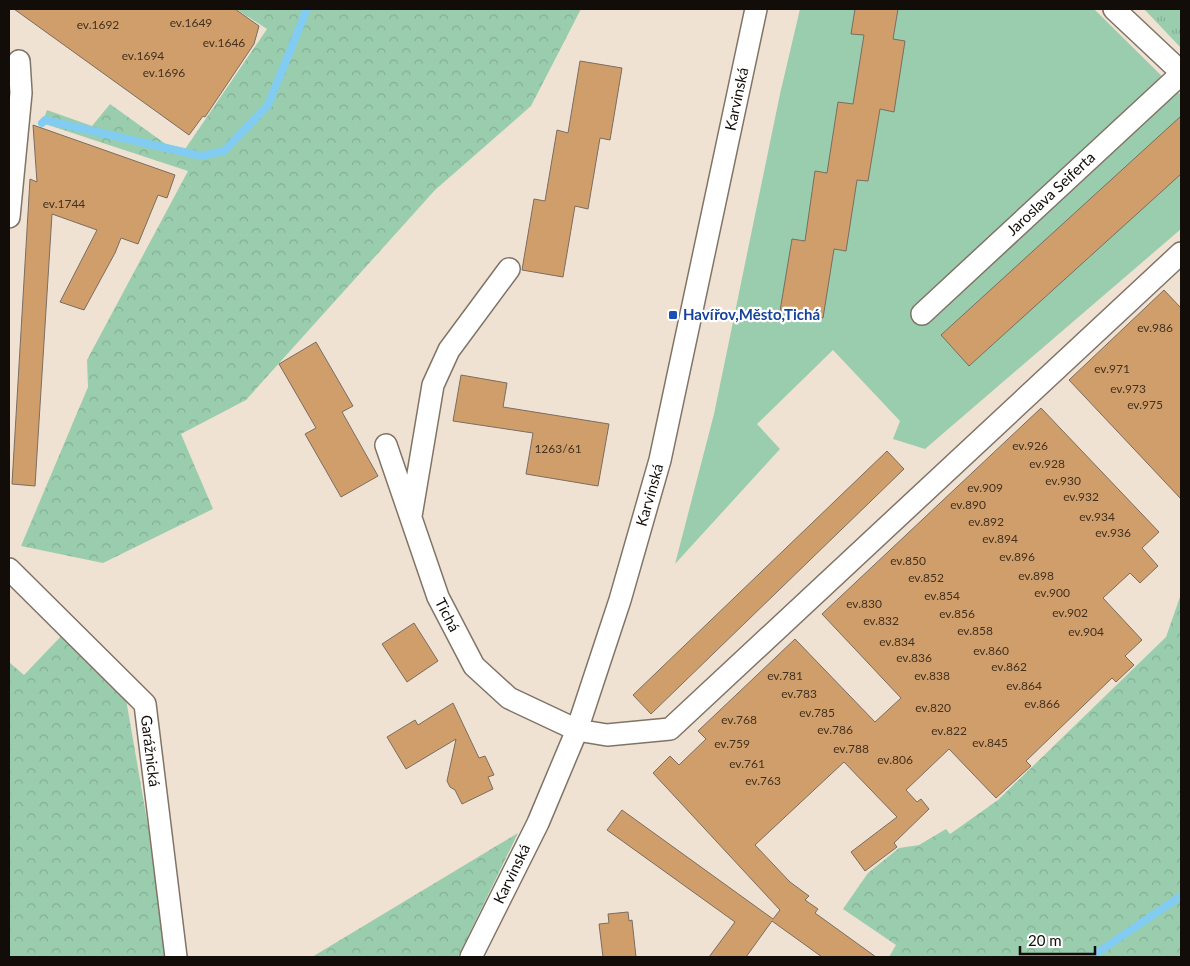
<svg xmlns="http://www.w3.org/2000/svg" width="1190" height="966" viewBox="0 0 1190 966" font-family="Lato,sans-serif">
<defs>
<pattern id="grass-tufts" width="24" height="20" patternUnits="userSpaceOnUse" patternTransform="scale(1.25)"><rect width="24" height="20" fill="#9acdae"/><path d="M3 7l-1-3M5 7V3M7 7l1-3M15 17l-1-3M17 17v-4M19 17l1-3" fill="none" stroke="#84af94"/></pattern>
<pattern id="forest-crowns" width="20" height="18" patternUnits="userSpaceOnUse" patternTransform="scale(1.25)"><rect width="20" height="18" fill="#9acdae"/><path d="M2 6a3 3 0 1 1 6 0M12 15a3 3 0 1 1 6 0" fill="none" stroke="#84af94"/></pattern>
</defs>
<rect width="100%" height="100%" fill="#f0e2d3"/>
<path fill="url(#grass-tufts)" d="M1144,9h37v39z"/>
<path fill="url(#forest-crowns)" d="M236,9h345l-50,97 -96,84 -189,210 -65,34 32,75 -110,54 -82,-17 67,-159 -1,-27 101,-189 -146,-48 5,-13 45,16 18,-22 71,51 86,-126z
M1181,594v363h-292l7,-12 -53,-36 25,-36 31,-25 20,-3 27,-16 4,5 48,-34 168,-163z
M65,632l61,67 22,127 17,131h-156v-295l15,13z
M518,833l-60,124h-146z"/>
<path fill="#9acdae" d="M800,9h294l87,86v134l-256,220 -32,-10 7,-18 -67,-71 -76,74 23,25 -105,115 39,-150 66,-320z"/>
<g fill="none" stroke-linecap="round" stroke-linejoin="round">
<path stroke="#81ccf0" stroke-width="8" d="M42,123l3,-3 156,36 23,-5 44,-46 39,-96
M1091,957l90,-61"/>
</g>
<path fill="#d09e6a" stroke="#7a6d60" d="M14,9h221l24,17 -5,18 -49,73 -2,-1 -14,19z
M855,9h43l-5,30 12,2 -11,71 -14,-3 -12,72 -11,-1 -11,71 -12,-2 -11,69 -43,-7 12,-72 13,2 10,-70 12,2 11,-71 15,2 11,-69 -13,-1z
M580,61l42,7 -12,72 -10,-2 -12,71 -13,-3 -12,71 -41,-7 12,-71 11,2 12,-71 11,3z
M1181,116v58l-212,192 -28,-31z
M33,125l142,50 -8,23 -9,-3 -20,49 -17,-6 -6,15 -31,57 -24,-8 37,-72 -45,-16 -17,272 -23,-2 18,-305 7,3z
M1164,290l17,18v191l-112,-119z
M316,342l37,64 -11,6 36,64 -37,21 -36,-63 11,-6 -37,-64z
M461,375l46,8 -4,24 106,17 -11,62 -72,-12 7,-41 -80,-12z
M1041,408l118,124 -17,16 16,18 -18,17 -10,-10 -27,25 39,42 -17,16 9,9 -18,17 -4,-4 -86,83 5,5 -35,32 -47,-49 -43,41 11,12 4,-3 8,10 -35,34 3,4 -32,24 -14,-19 46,-35 -53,-55 -89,83 35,37 19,14 -4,4 13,9 -3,4 61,44h-54l-50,-36 -26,36h-37l26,-35 -128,-92 15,-20 151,109 7,-9 -127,-137 17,-17 9,9 27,-26 -8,-8 97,-92 80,83 26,-24 -79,-84z
M887,451l17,18 -253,245 -18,-19z
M414,623l24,38 -31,21 -25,-38z
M453,703l26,55 6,-2 9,19 -6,2 5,12 -31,15 -7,-14 -5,-3 -3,-6 9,-42 -50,30 -19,-32 28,-17 3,5z
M628,912l1,9 3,-1 4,37h-33l-4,-33 10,-1 -1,-9z"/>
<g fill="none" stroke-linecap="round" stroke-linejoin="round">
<defs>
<path id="minor" d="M1114,9l67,63
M9,217l12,-124 -2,-32
M922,314l259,-240
M386,445l52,152 36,69 35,32 68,32 30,5 63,-6 511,-476
M411,516l22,-131 16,-35 60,-81
M9,569l136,135 31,253
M471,957l67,-134 39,-93 43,-130 40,-140 96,-451"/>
</defs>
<use href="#minor" stroke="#817467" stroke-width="24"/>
<use href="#minor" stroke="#fff" stroke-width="21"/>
</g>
<rect fill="#1a4fb4" stroke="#fff" stroke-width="2" x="668" y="310" width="10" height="10" rx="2.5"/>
<g text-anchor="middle" stroke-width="4.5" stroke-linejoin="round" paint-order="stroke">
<g font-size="12" fill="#423120">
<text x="191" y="27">ev.1649</text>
<text x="98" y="29">ev.1692</text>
<text x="224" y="47">ev.1646</text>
<text x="143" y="60">ev.1694</text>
<text x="164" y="77">ev.1696</text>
<text x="64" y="208">ev.1744</text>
<text x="1155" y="332">ev.986</text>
<text x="1112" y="373">ev.971</text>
<text x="1128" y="393">ev.973</text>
<text x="1145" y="409">ev.975</text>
<text x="1030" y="450">ev.926</text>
<text x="558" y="453">1263/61</text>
<text x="1047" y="468">ev.928</text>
<text x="1063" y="485">ev.930</text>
<text x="985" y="492">ev.909</text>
<text x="1081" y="501">ev.932</text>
<text x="968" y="509">ev.890</text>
<text x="1097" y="521">ev.934</text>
<text x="986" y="526">ev.892</text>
<text x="1113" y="537">ev.936</text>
<text x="1000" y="543">ev.894</text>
<text x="1017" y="561">ev.896</text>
<text x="908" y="565">ev.850</text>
<text x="1036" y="580">ev.898</text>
<text x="926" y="582">ev.852</text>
<text x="1052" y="597">ev.900</text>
<text x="942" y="600">ev.854</text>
<text x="864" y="608">ev.830</text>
<text x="1070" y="617">ev.902</text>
<text x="957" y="618">ev.856</text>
<text x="881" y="625">ev.832</text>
<text x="975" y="635">ev.858</text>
<text x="1086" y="636">ev.904</text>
<text x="897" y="646">ev.834</text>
<text x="991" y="655">ev.860</text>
<text x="914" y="662">ev.836</text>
<text x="1009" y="671">ev.862</text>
<text x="785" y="680">ev.781</text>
<text x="932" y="680">ev.838</text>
<text x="1024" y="690">ev.864</text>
<text x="799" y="698">ev.783</text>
<text x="1042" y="708">ev.866</text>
<text x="933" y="712">ev.820</text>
<text x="817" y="717">ev.785</text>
<text x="739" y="724">ev.768</text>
<text x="835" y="734">ev.786</text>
<text x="949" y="735">ev.822</text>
<text x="990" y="747">ev.845</text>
<text x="732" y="748">ev.759</text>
<text x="851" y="753">ev.788</text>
<text x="895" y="764">ev.806</text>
<text x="747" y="768">ev.761</text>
<text x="763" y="785">ev.763</text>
</g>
<g font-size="15" fill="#120d08" stroke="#fff">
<text transform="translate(737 99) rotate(-78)" y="5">Karvinská</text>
<text transform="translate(1051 194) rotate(-43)" y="5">Jaroslava Seiferta</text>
<text transform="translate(650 495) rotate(-74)" y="5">Karvinská</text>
<text transform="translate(447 615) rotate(63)" y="5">Tichá</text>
<text transform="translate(150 751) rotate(83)" y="5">Garážnická</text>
<text transform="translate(512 874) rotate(-64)" y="5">Karvinská</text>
</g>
<g font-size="15" font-weight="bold" fill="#164399" stroke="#fff" text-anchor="start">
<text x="683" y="320">Havířov,Město,Tichá</text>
</g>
</g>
<rect width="1190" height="966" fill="none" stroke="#120d08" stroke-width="20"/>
<path d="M1020 946v8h75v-8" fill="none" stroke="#120d08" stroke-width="2.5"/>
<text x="1028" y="946" font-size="15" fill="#120d08" stroke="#ffffff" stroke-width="4" paint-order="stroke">20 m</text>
</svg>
